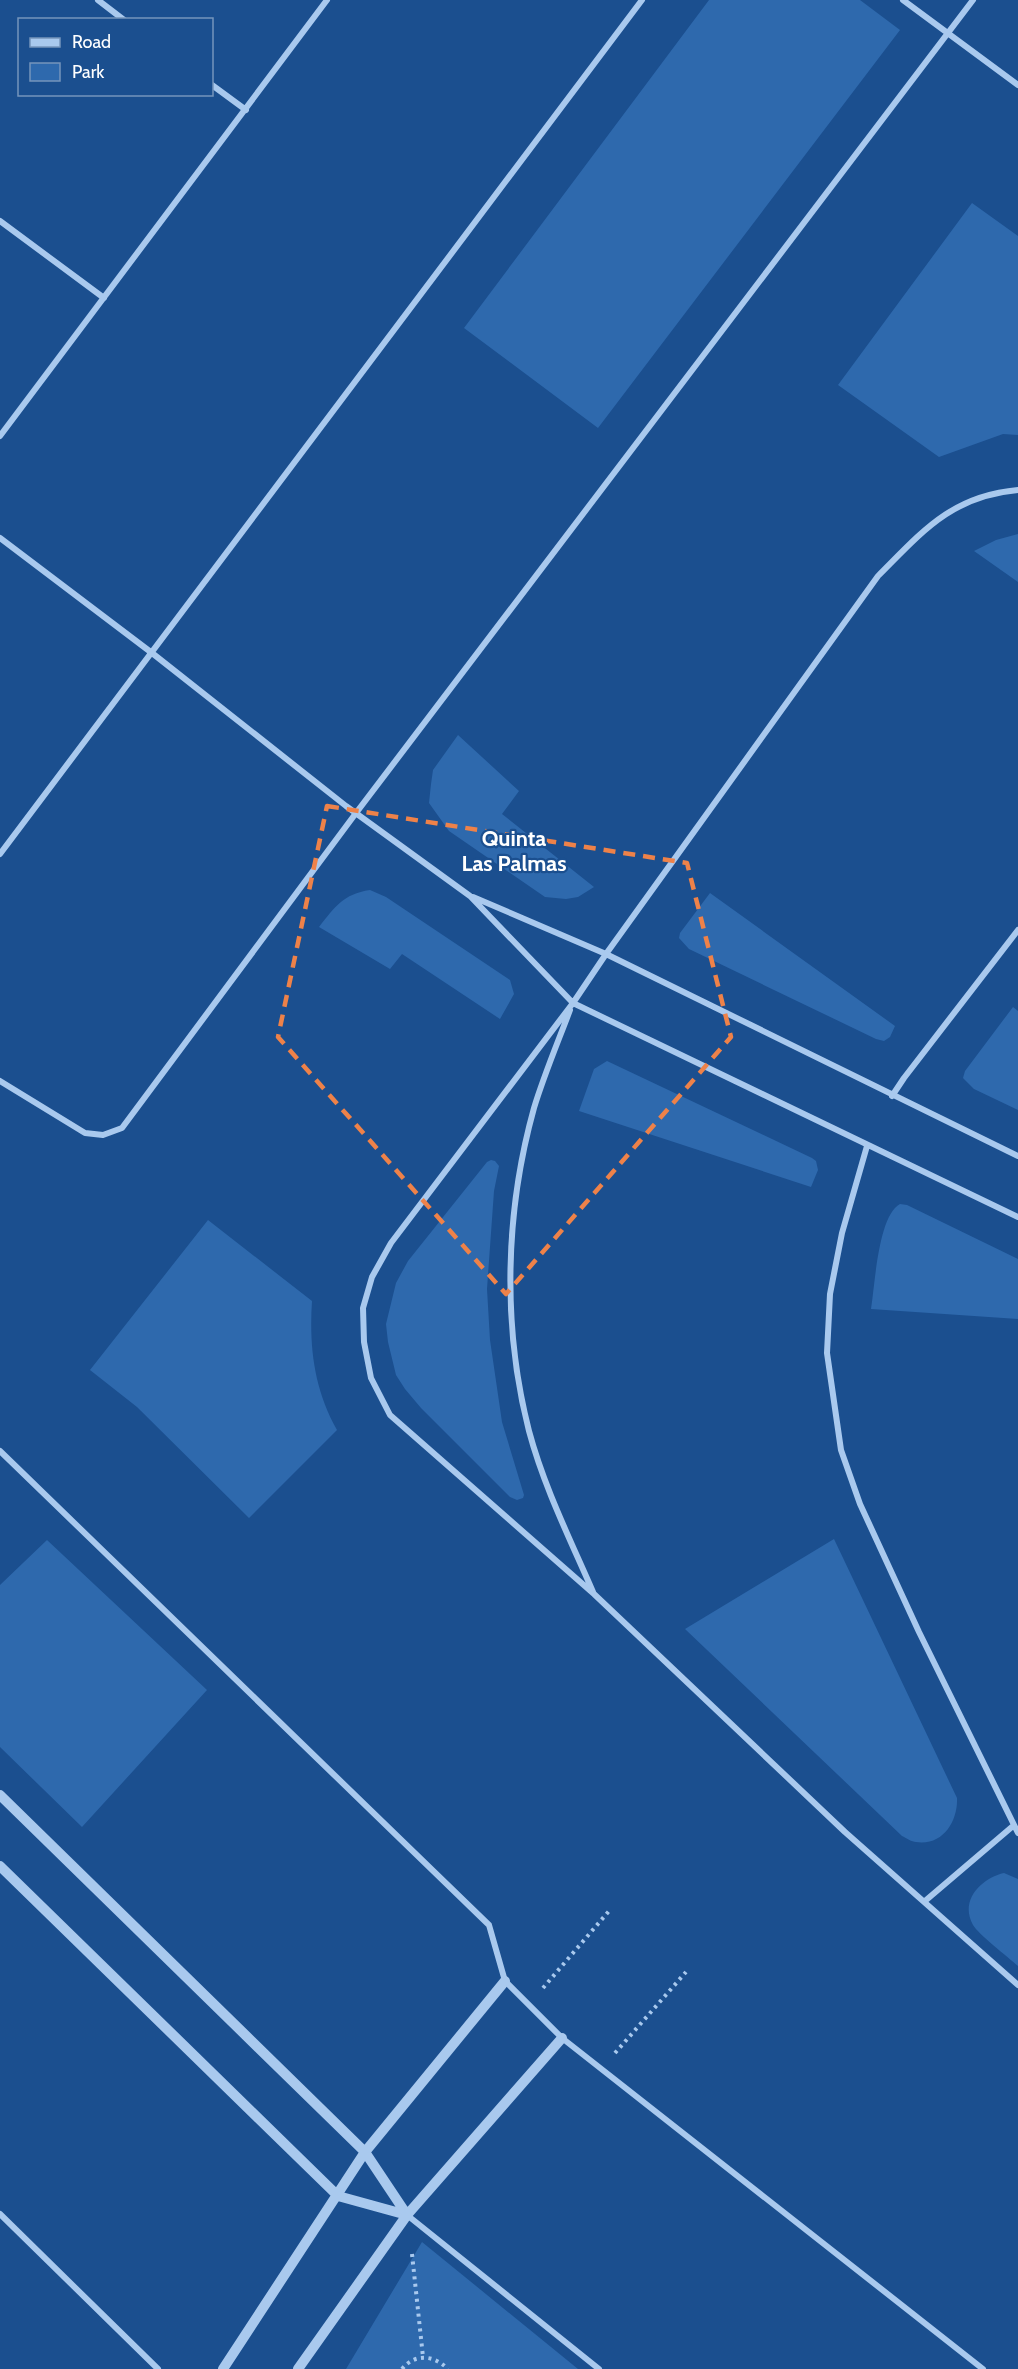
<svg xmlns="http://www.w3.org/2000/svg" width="1018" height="2369" viewBox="0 0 1018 2369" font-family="Cabin,sans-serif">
<rect width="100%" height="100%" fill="#1b4f8f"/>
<path fill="#2e69ad" d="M709,0h151l40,30 -302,398 -134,-100z
M972,203l46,33v199l-15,-1 -64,23 -101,-72z
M1018,534v48l-44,-31 22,-11z
M458,735l61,56 -17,23 92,73 -16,10 -12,2 -21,-2 -96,-66 -20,-28 2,-19 2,-14z
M370,890l16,7 124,83 4,14 -14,25 -98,-65 -12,15 -71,-42c16,-20 24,-33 51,-37z
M710,893l185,133 -5,11 -6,4 -8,-2 -187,-90 -10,-11 1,-5z
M1013,1007l5,4v99l-44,-21 -11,-11 2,-7z
M607,1061l205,97 4,3 2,9 -7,17 -232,-76 15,-42z
M491,1160l4,1 4,5 -5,25 -7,98 3,51 12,82 22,73 -1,3 -6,2 -7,-3 -89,-89 -16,-19 -9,-14 -8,-33 -2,-18 10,-41 12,-22 79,-99z
M900,1204l7,1 111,54v60l-147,-10c4,-24 7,-93 29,-105z
M208,1220l104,81c-3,46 2,88 25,129l-88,88 -112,-111 -47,-37z
M834,1539l123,259c1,23 -14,48 -41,44 -4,0 -10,-4 -14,-6l-217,-207z
M47,1540l160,150 -125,137 -82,-80v-162z
M1004,1873l14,6v87c-10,-9 -40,-32 -45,-41 -14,-25 9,-47 31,-52z
M422,2242l156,127h-232z"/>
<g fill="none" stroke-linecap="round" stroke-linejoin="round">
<path stroke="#a9c9ee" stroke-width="4" stroke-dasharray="3 4.5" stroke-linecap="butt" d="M543,1988l66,-77
M615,2053l71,-81
M412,2254l11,103
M402,2369c13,-16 32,-14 46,0"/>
<path stroke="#a9c9ee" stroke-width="6" d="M98,0l26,20
M903,0l115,85
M212,85l34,25
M0,221l104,77
M0,436l327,-436
M1018,490c-67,6 -96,42 -140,86l-272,378 -33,49 -182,240 -19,34 -9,31 1,34 7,36 19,37 204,179 251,238 173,153
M0,538l152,115 194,153 124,90 103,107 445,214
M0,854l642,-854
M473,897l133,57 412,202
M570,1010c-12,32 -26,65 -36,98 -29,104 -32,218 -5,323 15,56 41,108 64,161
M0,1081l85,52 18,2 19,-7 234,-315 617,-813
M892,1096l12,-18 114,-148
M867,1146l-25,87 -12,61 -3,59 14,97 19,54 59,128 99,201
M0,1451l489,474 16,56 57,57 421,331
M925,1901l88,-75
M0,2214l158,155
M407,2215l192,154"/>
<path stroke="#a9c9ee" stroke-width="10" d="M0,1795l365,357 42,63 -69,-19 -338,-330
M223,2369l142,-217 140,-171
M298,2369l109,-154 155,-177"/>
</g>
<path fill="none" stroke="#ee8249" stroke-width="4.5" stroke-dasharray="12 8" stroke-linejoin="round" d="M327,806l360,57 44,174 -225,257 -228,-257z"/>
<g text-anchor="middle" stroke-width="4.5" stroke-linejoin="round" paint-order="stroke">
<g font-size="22" font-weight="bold" fill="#fff" stroke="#1b4f8f">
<text x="514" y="846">Quinta<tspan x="514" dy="25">Las Palmas</tspan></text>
</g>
</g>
<rect x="18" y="18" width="195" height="78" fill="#1b4f8f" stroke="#7695bc" stroke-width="1.5"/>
<rect x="30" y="38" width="30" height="9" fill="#a9c9ee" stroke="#7695bc" stroke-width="1.5"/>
<text x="72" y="48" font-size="18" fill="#ffffff">Road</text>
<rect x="30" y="63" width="30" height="18" fill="#2e69ad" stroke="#7695bc" stroke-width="1.5"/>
<text x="72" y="78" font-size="18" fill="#ffffff">Park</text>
</svg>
